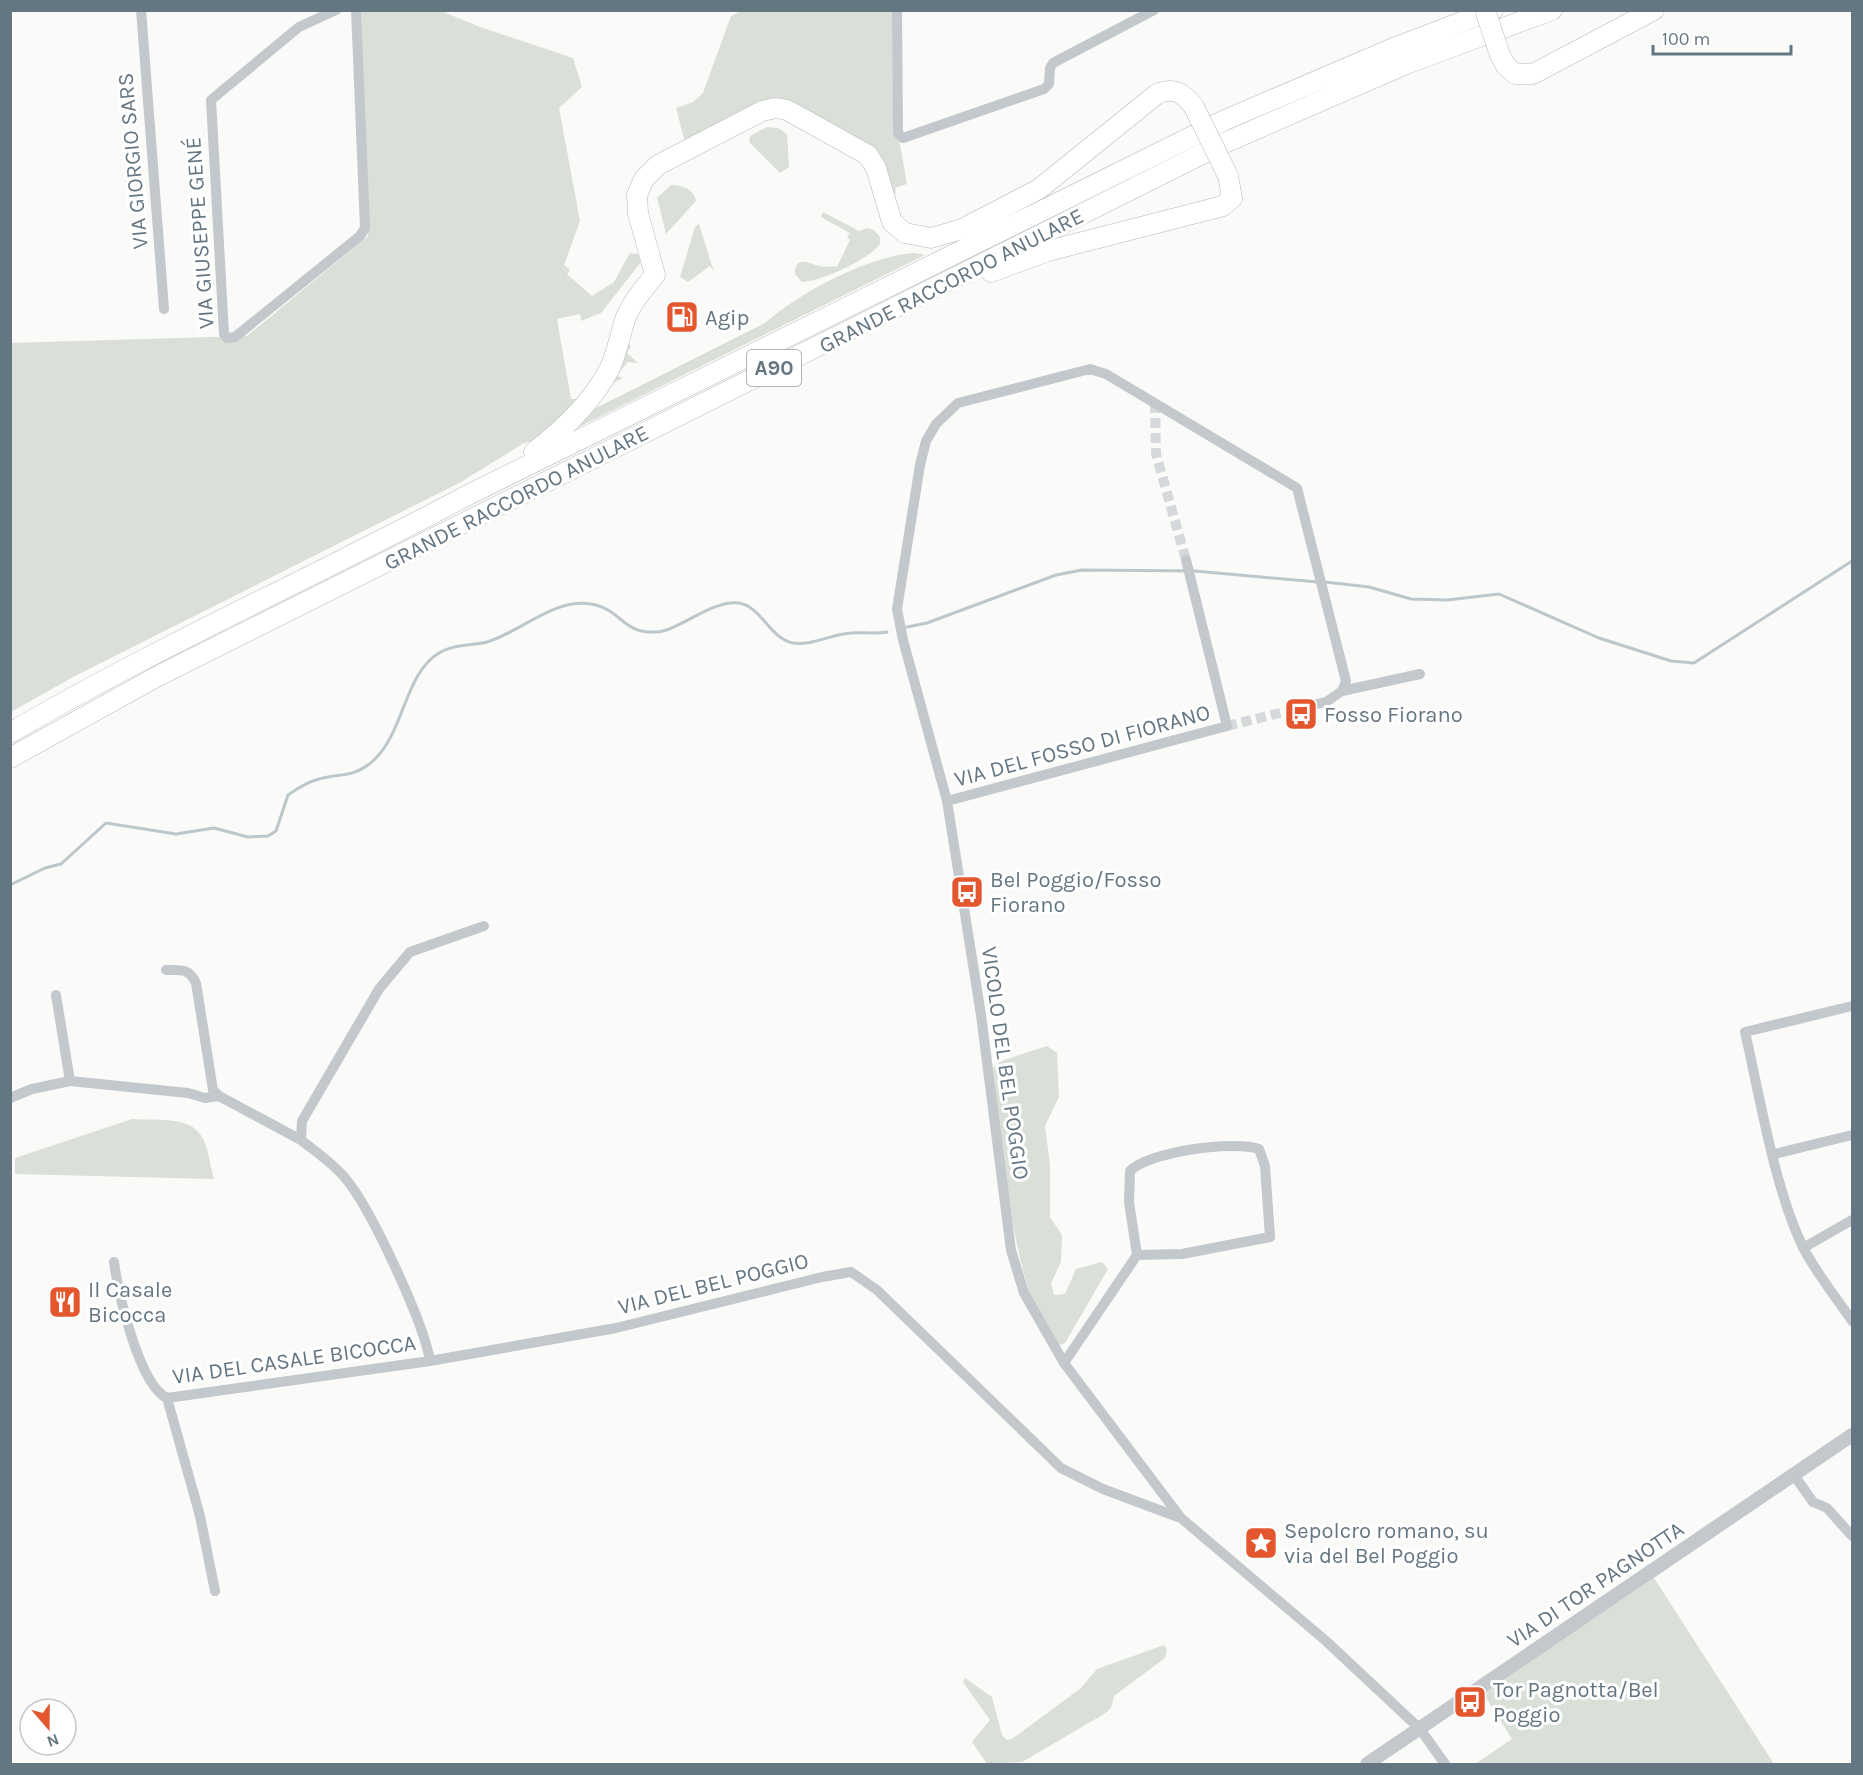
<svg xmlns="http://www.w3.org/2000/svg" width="1863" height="1775" viewBox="0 0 1863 1775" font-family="Karla,sans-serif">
<rect width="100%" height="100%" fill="#fafaf8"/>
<path fill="#dadfd7" d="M744,10l152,1 2,122 9,51 -12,4 1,5 -10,3 -10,-28 -88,-58 -101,40 -11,-42 17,-6 10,-9 28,-77z
M361,11h80l39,16 93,31 9,29 -23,21 21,113 -16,44 6,5 -3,4 25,22 22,-14 16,-29 8,1 3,8 -40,51 -20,8 -1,-7 -23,5 14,80h9l-25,37 -31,7 -63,39 -388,195 -62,35 -1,-369 237,-7 121,-100z
M767,127l11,1 9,6 2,33 -9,6 -31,-31 1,-6z
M671,185c11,0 23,4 25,16l-30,33 -9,-36z
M823,212l36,19 8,-3 7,2 6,7v7c-10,15 -60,38 -78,38l-7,-8c0,-19 13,-11 24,-8 7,2 11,-1 18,1l13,-27 -3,-3 3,-4 -29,-16z
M699,224l15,48 -4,-6 -22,16 -8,-5 15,-50z
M914,253l11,2 -362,180 21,-21 181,-91c34,-30 103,-67 149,-70z
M628,343l3,3 -4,7 11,10 -10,-1 -12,14 7,2 -12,6z
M1047,1046l10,7 2,44 -14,29 5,39v52l12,18 -1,27 -10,21 3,12 11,-1 11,-25 26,-7 6,7 -43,74 -5,2c-46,-28 -60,-222 -67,-277l8,-7z
M132,1119c22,2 58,-4 70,18 7,12 8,29 12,42l-199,-5v-16z
M1654,1578l120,186h-299l37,-25 -29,-46z
M1164,1645l3,5 -2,8 -51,38 -3,12 -7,6 -82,48 -35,2 -15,-22 18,-22 -27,-38 2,-4 27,19 10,38 5,5 5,-1 69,-51 16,-19z"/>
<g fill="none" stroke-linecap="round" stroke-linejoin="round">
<path stroke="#bbc7cb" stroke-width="3" d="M1325,582l44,5 42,12 36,1 52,-6 100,44 72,23 23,2 158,-102
M907,627l20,-4 129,-48 26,-5 113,1 123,11
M10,885l35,-17 16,-4 45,-41 70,11 38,-6 34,9 20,-1 8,-5 12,-36c9,-6 17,-12 28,-15 23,-8 36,0 58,-20 30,-28 31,-87 65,-107 14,-9 32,-7 48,-11 36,-11 70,-47 109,-37 26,7 28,29 60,27 21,-1 50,-27 75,-29 30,-3 35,34 62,40 19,3 39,-9 58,-10 12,-1 23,1 36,-1"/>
<path stroke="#d5d9db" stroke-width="10" stroke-dasharray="10 5" stroke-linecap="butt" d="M1155,403l1,51 30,106
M1227,726l73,-18"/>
<defs>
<path id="motorway" d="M1500,55l6,11 9,8h18l121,-64
M991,272l57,-21 175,-45 9,-8 -4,-22
M534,452c29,-22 57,-49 75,-82 8,-16 11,-36 17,-53 7,-16 18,-29 29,-42l-17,-62 -1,-18 7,-16 14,-14 104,-54 14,-3 11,2 81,45 8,13 16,54 13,11 26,5 31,-9 77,-40 118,-95c16,-7 26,-2 37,13
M10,733c148,-87 305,-156 456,-237l759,-376 171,-73 97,-37
M10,758l148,-82 1064,-532 184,-80 146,-54"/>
</defs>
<use href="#motorway" stroke="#b4b9bd" stroke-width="21"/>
<path stroke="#c3c8cc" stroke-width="10" d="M141,10l23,299
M336,10l-37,17 -88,73 13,234 3,4 8,-1 125,-101 5,-8 -9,-218
M897,10l1,123 5,5 141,-49 5,-5 1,-16 3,-5 101,-53
M1342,691l4,-10 -49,-193 -191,-114 -16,-5 -132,34 -22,21 -10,17 -6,24 -23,144 6,31 44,161 34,214 30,235 13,43 40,70 117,155 145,123 94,88 25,35
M1300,708l26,-6 16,-11 78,-17
M947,801l280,-75 -41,-166
M166,970c15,0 23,-2 30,13l17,107 6,6
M56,995l14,86
M1852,1006l-107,26c15,65 29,154 57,213 13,27 34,52 50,76
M10,1098l22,-9 38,-8 118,12 17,5 14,-2 82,44 1,-19 77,-132 31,-37 74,-26
M301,1140c15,12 33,24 45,39 25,30 78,144 84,182l186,-33 206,-51 29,-5 26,18 184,178 42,21 75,28
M1774,1154l78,-19
M1803,1248l49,-28
M114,1262c4,30 25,123 53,136l263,-37
M1064,1363l73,-108 -8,-53 1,-31c18,-19 103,-31 129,-22l6,17 5,71 -88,17 -45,1
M167,1398l33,118 15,75
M1794,1475l19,27 14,6 25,28"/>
<path stroke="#c3c8cc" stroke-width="14" d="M1367,1764l485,-329"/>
<use href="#motorway" stroke="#fff" stroke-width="20"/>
<defs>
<path id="motorway-bridge" d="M1485,10l15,45
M1194,107l34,69"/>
</defs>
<use href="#motorway-bridge" stroke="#b4b9bd" stroke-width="21" stroke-linecap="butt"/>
<use href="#motorway-bridge" stroke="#fff" stroke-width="20"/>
</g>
<defs>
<symbol id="fuel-square" viewBox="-11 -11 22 22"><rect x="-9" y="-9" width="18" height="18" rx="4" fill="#e4572e" stroke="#fff"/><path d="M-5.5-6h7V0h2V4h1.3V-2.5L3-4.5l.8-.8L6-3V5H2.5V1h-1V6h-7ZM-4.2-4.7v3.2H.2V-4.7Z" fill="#fff"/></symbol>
<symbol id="bus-square" viewBox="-11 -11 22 22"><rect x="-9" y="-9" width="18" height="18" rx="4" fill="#e4572e" stroke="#fff"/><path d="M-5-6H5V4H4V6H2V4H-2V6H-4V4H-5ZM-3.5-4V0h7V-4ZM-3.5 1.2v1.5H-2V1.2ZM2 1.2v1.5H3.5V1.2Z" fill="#fff"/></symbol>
<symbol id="restaurant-square" viewBox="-11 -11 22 22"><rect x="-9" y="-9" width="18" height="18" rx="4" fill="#e4572e" stroke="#fff"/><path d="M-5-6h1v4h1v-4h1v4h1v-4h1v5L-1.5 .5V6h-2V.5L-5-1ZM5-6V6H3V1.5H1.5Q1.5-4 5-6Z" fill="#fff"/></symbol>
<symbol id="sight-square" viewBox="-11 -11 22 22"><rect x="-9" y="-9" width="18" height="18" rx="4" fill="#e4572e" stroke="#fff"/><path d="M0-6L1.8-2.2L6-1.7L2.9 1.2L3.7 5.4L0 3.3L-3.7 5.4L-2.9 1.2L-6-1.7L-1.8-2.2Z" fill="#fff"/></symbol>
</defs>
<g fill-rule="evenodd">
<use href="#fuel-square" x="663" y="298" width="38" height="38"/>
<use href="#bus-square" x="1282" y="695" width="38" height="38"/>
<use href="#bus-square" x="948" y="873" width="38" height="38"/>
<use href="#restaurant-square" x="46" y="1283" width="38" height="38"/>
<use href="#sight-square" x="1242" y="1524" width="38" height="38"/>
<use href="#bus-square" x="1451" y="1683" width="38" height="38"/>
</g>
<g text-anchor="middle" stroke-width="6" stroke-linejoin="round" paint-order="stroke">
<rect fill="#fff" stroke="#939fa8" stroke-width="1.5" x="747" y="350" width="54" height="36" rx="4.5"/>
<g font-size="21" font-weight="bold" fill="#657683">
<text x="774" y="375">A90</text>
</g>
<g font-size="22" fill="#657683" stroke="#fff">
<text transform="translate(132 161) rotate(-95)" y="8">VIA GIORGIO SARS</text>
<text transform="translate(199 233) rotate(-94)" y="8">VIA GIUSEPPE GENÉ</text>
<text transform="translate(951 280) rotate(-27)" y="8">GRANDE RACCORDO ANULARE</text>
<text transform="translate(516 497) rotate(-27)" y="8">GRANDE RACCORDO ANULARE</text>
<text transform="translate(1082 745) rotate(-15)" y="8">VIA DEL FOSSO DI FIORANO</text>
<text transform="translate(1006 1063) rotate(82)" y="8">VICOLO DEL BEL POGGIO</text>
<text transform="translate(713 1283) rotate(-14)" y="8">VIA DEL BEL POGGIO</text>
<text transform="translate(294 1359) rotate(-8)" y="8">VIA DEL CASALE BICOCCA</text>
<text transform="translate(1595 1584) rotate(-34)" y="8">VIA DI TOR PAGNOTTA</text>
</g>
<g font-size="22" fill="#657683" stroke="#fff" text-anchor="start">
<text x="705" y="325">Agip</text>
<text x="1324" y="722">Fosso Fiorano</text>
<text x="990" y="887">Bel Poggio/Fosso<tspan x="990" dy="25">Fiorano</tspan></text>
<text x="88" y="1297">Il Casale<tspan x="88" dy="25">Bicocca</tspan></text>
<text x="1284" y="1538">Sepolcro romano, su<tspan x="1284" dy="25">via del Bel Poggio</tspan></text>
<text x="1493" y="1697">Tor Pagnotta/Bel<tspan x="1493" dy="25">Poggio</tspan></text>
</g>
</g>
<rect width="1863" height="1775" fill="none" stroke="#657683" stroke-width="24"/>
<g transform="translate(48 1727) rotate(160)"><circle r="28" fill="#ffffff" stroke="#c1c8cd" stroke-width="1.5"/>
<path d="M0-4.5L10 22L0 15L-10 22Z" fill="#e4572e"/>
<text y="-9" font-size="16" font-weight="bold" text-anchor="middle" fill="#657683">N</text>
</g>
<path d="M1653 45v9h138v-9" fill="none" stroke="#657683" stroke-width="3"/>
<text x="1662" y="45" font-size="18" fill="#657683" stroke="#ffffff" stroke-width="4.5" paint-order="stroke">100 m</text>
</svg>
